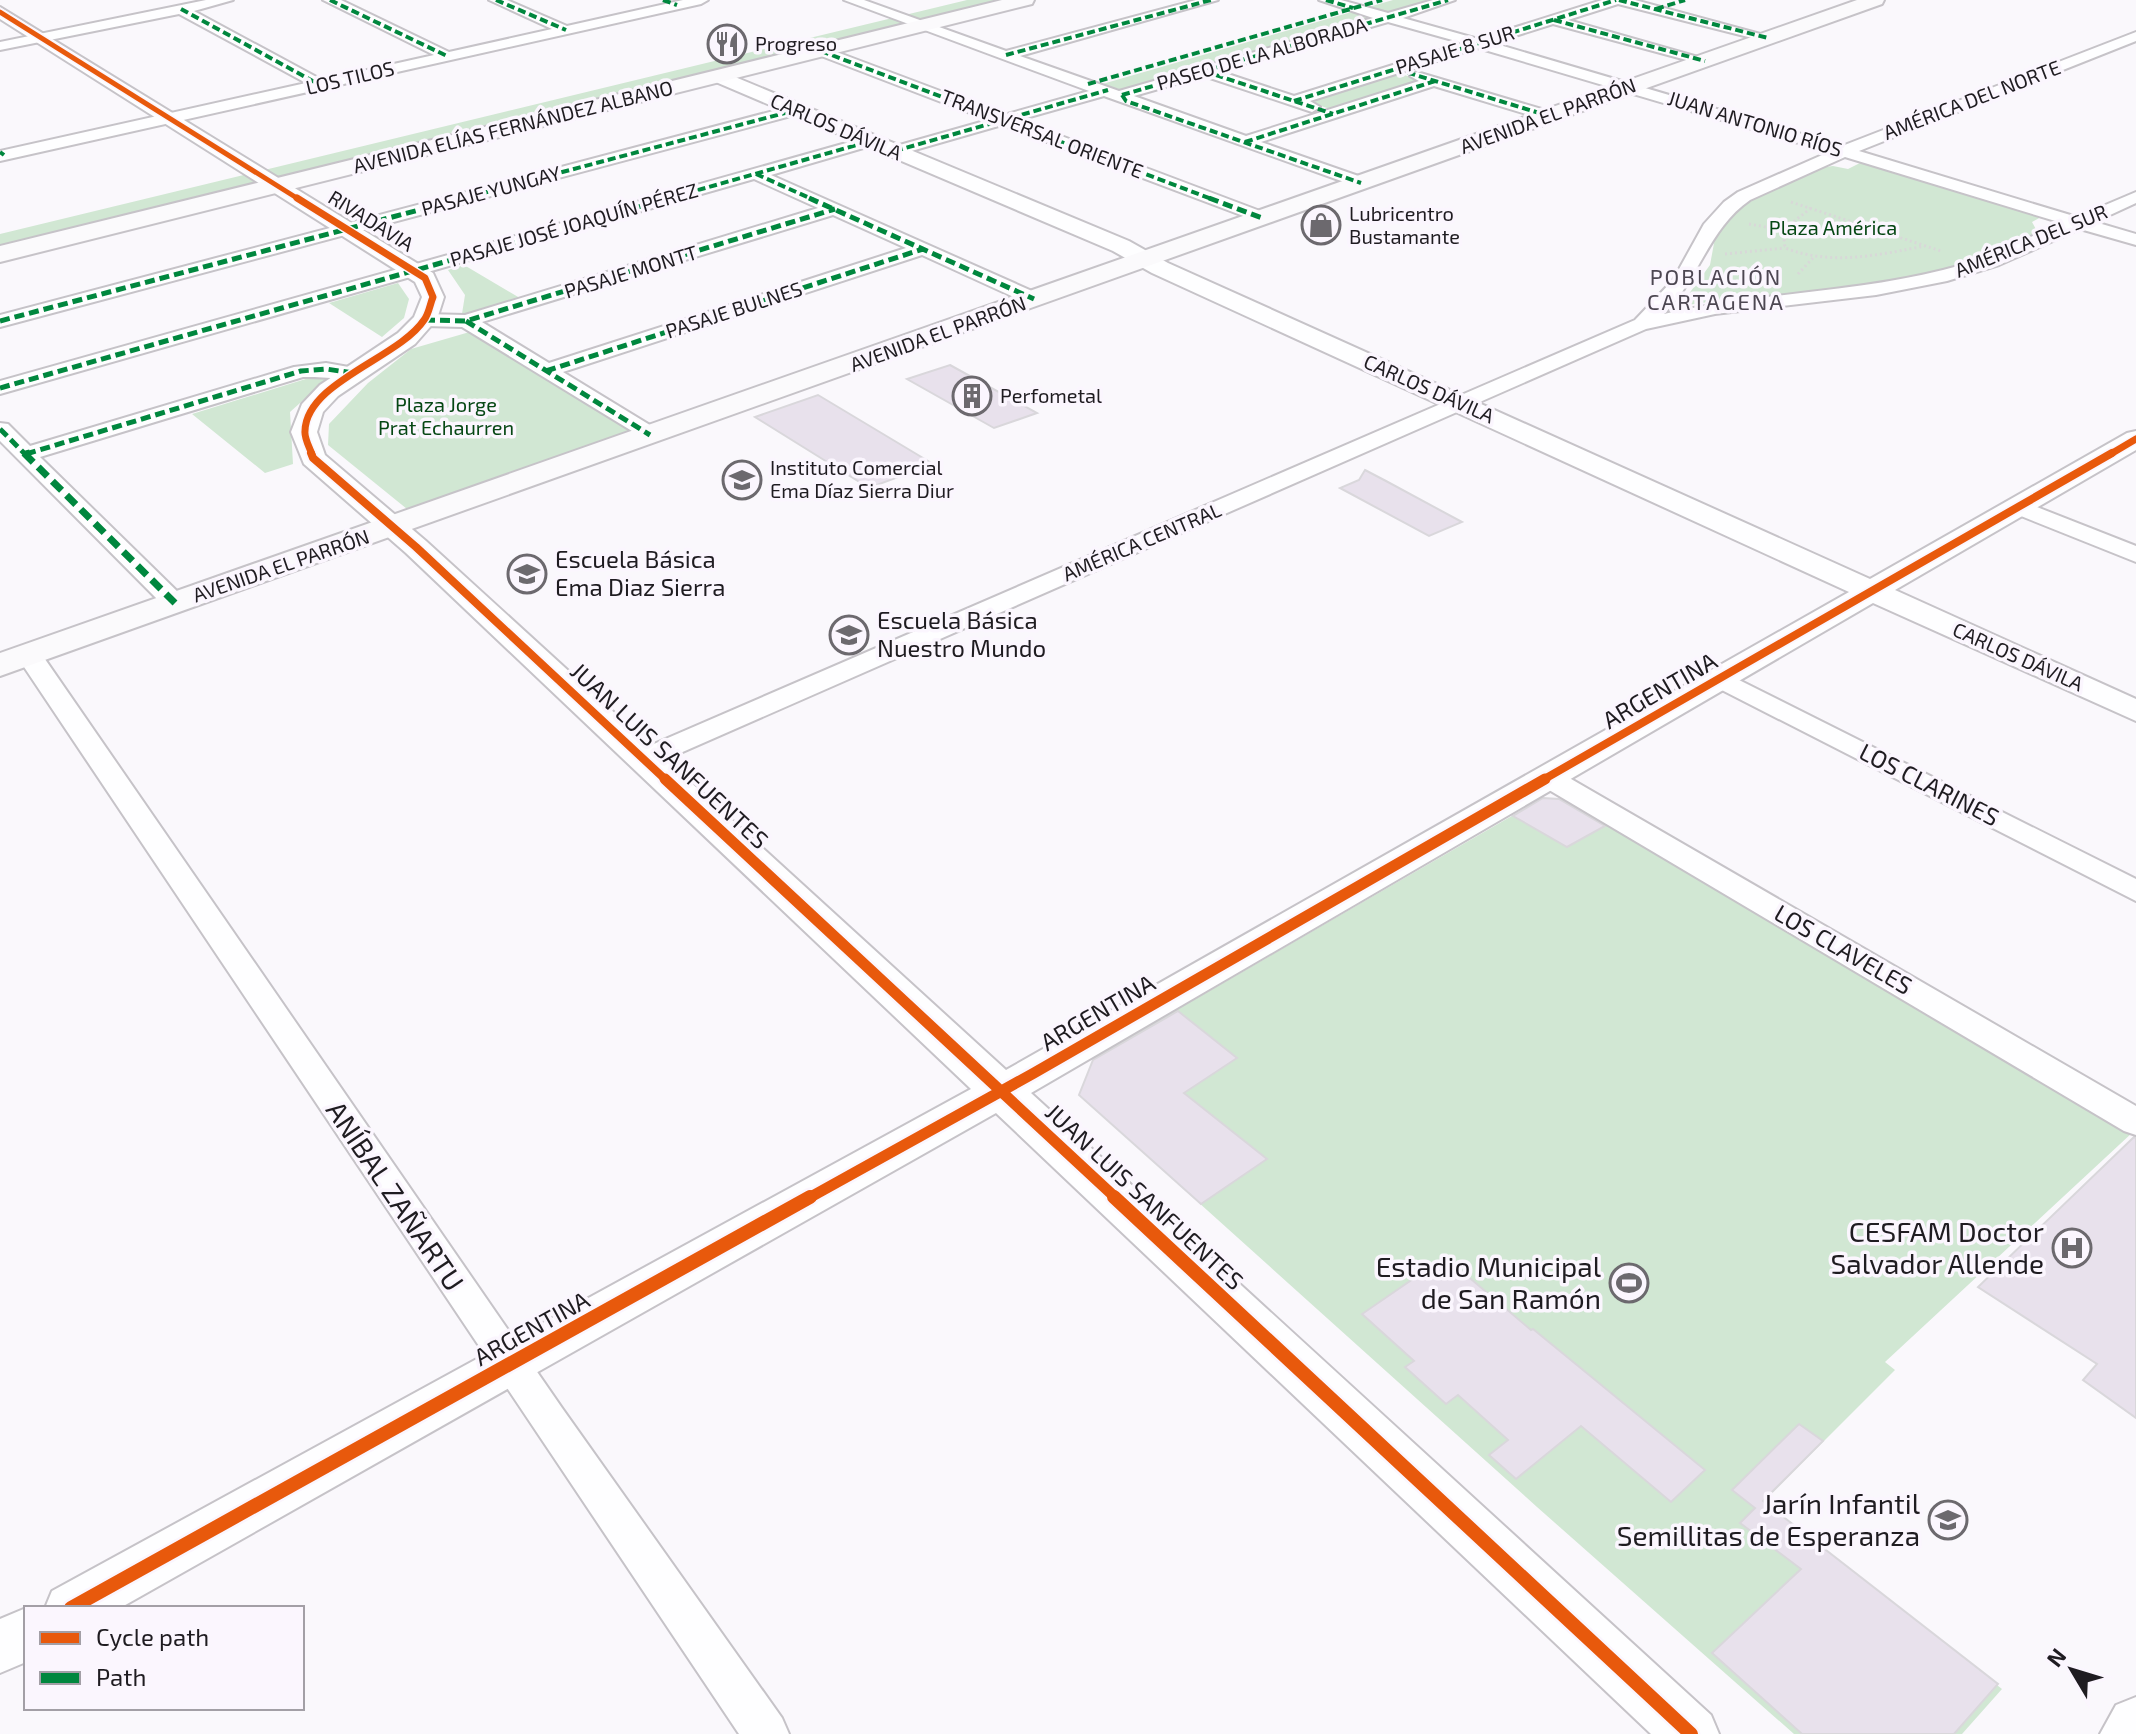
<svg xmlns="http://www.w3.org/2000/svg" width="2136" height="1734" viewBox="0 0 2136 1734" font-family="'Exo 2',sans-serif">
<rect width="100%" height="100%" fill="#faf8fc"/>
<path fill="#d1e7d3" d="M967,0h42l-1009,248v-14z
M1393,0h40l-309,90 -25,-5z
M1394,72l30,9 -91,29 -30,-10z
M1864,161l179,55 -11,6 6,11c-20,10 -40,23 -61,29 -96,29 -199,29 -297,44l30,-41 7,-38 33,-27 67,-32 16,-2 15,3z
M464,265l61,36 -64,19 4,-25 -17,-25z
M398,283l11,16 -5,19 -22,19 -53,-34z
M473,331l162,101 -228,77 -79,-64 1,-21 39,-41 43,-34z
M338,369l-48,43 3,52 -28,9 -73,-59z
M1543,798l28,2 562,332 -248,230 10,8 -131,131 238,188 -40,45h-168l-257,-227 -458,-412 16,-38z"/>
<path fill="#e8e1ec" stroke="#d9d7db" stroke-width="2" d="M950,365l87,48 -43,15 -87,-49z
M818,395l115,69 -64,24 -114,-71z
M1365,470l21,11 76,41 -33,14 -89,-48 19,-8z
M1543,798l16,1 46,27 -38,21 -54,-31z
M1178,1011l59,47 -53,35 83,66 -66,45 -122,-109 14,-35z
M2134,1137l2,1v280l-53,-38 14,-16 -119,-77z
M1445,1257l86,73 2,-1 172,141 -34,32 -90,-76 -65,53 -27,-24 19,-15 -50,-45 -12,9 -41,-37 9,-6 -52,-47z
M1799,1424l24,17 -60,60 235,183 -44,50h-152l-90,-81 89,-84 -61,-46 15,-15 -23,-18z"/>
<g fill="none" stroke-linecap="round" stroke-linejoin="round">
<defs>
<path id="minor" d="M206,0h27l-39,11 128,69 112,-25 -111,-55h18l108,52 103,-23 -63,-29h18l60,26 116,-26h25l-7,4 -701,157v-10l306,-68 -127,-69 -179,36v-8z
M844,0h20l142,51 190,-51h22l-198,56 99,35 254,-73 -54,-18h22l47,13 45,-13h22l-52,18 75,21 124,-39h33l140,38 -7,4 -150,-38 -50,16 144,41 -7,4 -152,-41 -60,19 349,103 294,-114v9l-277,110 218,66 59,-25v11l-41,19 41,12v11l-56,-16 -81,36 -52,16 -71,14 -161,19 -69,15 -993,436 -10,2 -10,-2 -4,-6 4,-6 1002,-433 38,-40 31,-56 20,-22 14,-10 91,-40 -351,-104 -168,53 10,6 -8,5 -108,-36 -70,20 112,40 173,-55 -9,-5 7,-4 138,41 2,3 -8,5 -115,-35 -173,56 106,37 2,4 -8,5 -257,-92 -85,24 249,94 3,4 -9,5 -260,-98 -101,29h-12v-6l99,-28 -172,-66v-6h10l178,67 85,-24zM1388,22l75,21 -169,53 -75,-25zM1845,157l217,66c-39,17 -78,37 -119,47 -92,23 -187,23 -279,44 35,-35 45,-86 86,-114z
M796,105l8,5 -2,3 -802,214v-12z
M871,136l8,5 -2,3 -106,31 270,120 3,4 -3,4h-14l-105,-48 -359,117 95,58 3,5 -11,7 -188,-115 -37,-1 -10,-6 10,-6 40,1 353,-107 -64,-29 -754,215v-13zM833,215l73,33 -357,115 -67,-41z
M326,363l34,6 3,4c-9,9 -44,3 -60,4l-263,80 144,141 3,5 -3,5h-18l-166,-167v-18l8,1 22,22 264,-79z
M2019,500l117,46v16l-125,-50 -4,-5 4,-5z
M29,647l9,2 524,759 220,310 7,16h-50l-723,-1079 4,-6z
M1721,671l415,208v22l-424,-216 -4,-6 4,-6z
M1549,770l10,2 577,334v29l-12,-4 -585,-347 -4,-6 4,-6z"/>
<path id="tertiary" d="M0,7l433,266 11,24 -7,22 -22,25 -77,52 -15,16 -6,20 8,23 101,86 580,529 843,-478 -697,-319 -39,-22 -402,-171 -3,-4 3,-4h12l406,169 39,22 702,316 257,-146 9,-2v19l-241,140 241,109v22l-263,-118 -842,490 680,622 8,19h-68l-655,-621 -876,495h-75l7,-17 919,-502 -565,-536 -102,-89 -13,-32 11,-28 18,-19 78,-52 16,-16 8,-20 -7,-15 -415,-263z
M26,1608v54l-26,11v-54z
M2136,1697v37h-36l16,-29z"/>
<path id="secondary" d="M1002,0h32l-2,4 -1032,258v-16z
M1857,0h27l-2,4 -1882,672v-23z"/>
</defs>
<use href="#minor" stroke="#c6c3c8" stroke-width="4"/>
<use href="#tertiary" stroke="#c6c3c8" stroke-width="4"/>
<use href="#secondary" stroke="#c6c3c8" stroke-width="4"/>
<path stroke="#d8d8d8" stroke-width="3" stroke-dasharray="2 3" stroke-linecap="butt" d="M1791,202l150,49
M1811,208l-28,22 2,18c47,18 92,7 140,-2
M1749,224l34,6
M1725,254l60,-6
M1718,270l4,6 13,5
M1798,274l15,-16"/>
<use href="#minor" fill="#fefeff" fill-rule="evenodd"/>
<use href="#tertiary" fill="#fefeff" fill-rule="evenodd"/>
<use href="#secondary" fill="#fbfafc" fill-rule="evenodd"/>
<path stroke="#00873e" stroke-width="4" stroke-dasharray="8 4" stroke-linecap="butt" d="M330,0l117,56
M496,0l70,30
M663,0l14,5
M1326,0l27,8
M1619,0l149,38
M181,9l139,76
M1656,9l29,-9
M1554,20l151,41
M821,51l393,149
M1006,55l205,-55
M1396,69l153,47
M1204,71l129,43
M1088,84l294,-84
M1122,95l326,-95
M1122,95l4,6 235,82
M1294,101l322,-101
M1245,142l190,-61
M895,151l213,-61
M0,152l4,3
M756,174l58,26
M457,200l339,-90
M663,200l208,-59"/>
<path stroke="#00873e" stroke-width="5" stroke-dasharray="10 5" stroke-linecap="butt" d="M809,198l225,101
M1209,198l53,20
M425,320l41,1 369,-112
M0,321l464,-123
M466,321l184,114
M546,371l377,-122
M0,388l670,-190
M0,429l26,26
M26,454l275,-83 25,-2 27,4"/>
<path stroke="#00873e" stroke-width="7" stroke-dasharray="13 7" stroke-linecap="butt" d="M24,453l151,150
M26,454l4,-1"/>
<defs>
<path id="cycleway-far4" d="M0,12l300,188"/>
<path id="cycleway-far3" d="M297,198l128,80 8,19c-3,7 -4,17 -9,23 -25,38 -118,62 -119,111 -1,7 5,17 7,24
M2109,455l27,-16"/>
<path id="cycleway-far2" d="M311,453l2,5 103,89 251,234
M1541,781l571,-328"/>
<path id="cycleway-far1" d="M665,779l452,420
M807,1199l227,-126 511,-294"/>
<path id="cycleway" d="M1114,1197l577,537
M71,1608l739,-411"/>
</defs>
<use href="#cycleway-far4" stroke="#fbf6fe" stroke-width="8"/>
<use href="#cycleway-far3" stroke="#fbf6fe" stroke-width="10"/>
<use href="#cycleway-far2" stroke="#fbf6fe" stroke-width="12"/>
<use href="#cycleway-far1" stroke="#fbf6fe" stroke-width="16"/>
<use href="#cycleway" stroke="#fbf6fe" stroke-width="19"/>
<use href="#cycleway-far4" stroke="#e8590c" stroke-width="5"/>
<use href="#cycleway-far3" stroke="#e8590c" stroke-width="7"/>
<use href="#cycleway-far2" stroke="#e8590c" stroke-width="8"/>
<use href="#cycleway-far1" stroke="#e8590c" stroke-width="11"/>
<use href="#cycleway" stroke="#e8590c" stroke-width="14"/>
</g>
<defs>
<symbol id="restaurant-ring" viewBox="-11 -11 22 22"><circle r="9.5" fill="#fbf6fe" stroke="#6c696e" stroke-width="1.5"/><path d="M-5-6h1v4h1v-4h1v4h1v-4h1v5L-1.5 .5V6h-2V.5L-5-1ZM5-6V6H3V1.5H1.5Q1.5-4 5-6Z" fill="#6c696e"/></symbol>
<symbol id="shop-ring" viewBox="-11 -11 22 22"><circle r="9.5" fill="#fbf6fe" stroke="#6c696e" stroke-width="1.5"/><path d="M-5-2.5h2.3a2.7 3.5 0 0 1 5.4 0H5L5.5 6h-11ZM-1.5-2.5h3a1.5 2.3 0 0 0-3 0Z" fill="#6c696e"/></symbol>
<symbol id="building-ring" viewBox="-11 -11 22 22"><circle r="9.5" fill="#fbf6fe" stroke="#6c696e" stroke-width="1.5"/><path d="M-4-6H4V6H1V3H-1V6H-4ZM-2.5-4.3h1.7v1.8h-1.7ZM.8-4.3h1.7v1.8H.8ZM-2.5-1h1.7V.8h-1.7ZM.8-1h1.7V.8H.8Z" fill="#6c696e"/></symbol>
<symbol id="school-ring" viewBox="-11 -11 22 22"><circle r="9.5" fill="#fbf6fe" stroke="#6c696e" stroke-width="1.5"/><path d="M0-5L7-2L0 1L-7-2ZM-4 1L0 2.5L4 1V4Q0 6-4 4Z" fill="#6c696e"/></symbol>
<symbol id="hospital-ring" viewBox="-11 -11 22 22"><circle r="9.5" fill="#fbf6fe" stroke="#6c696e" stroke-width="1.5"/><path d="M-5-5h3v3.5h4V-5h3V5h-3V1.5h-4V5h-3Z" fill="#6c696e"/></symbol>
<symbol id="stadium-ring" viewBox="-11 -11 22 22"><circle r="9.5" fill="#fbf6fe" stroke="#6c696e" stroke-width="1.5"/><path d="M0-5a6.5 5 0 1 0 0 10a6.5 5 0 1 0 0-10ZM-3.5-1.8h7v3.6h-7Z" fill="#6c696e"/></symbol>
</defs>
<g fill-rule="evenodd">
<use href="#restaurant-ring" x="705" y="22" width="44" height="44"/>
<use href="#shop-ring" x="1299" y="203" width="44" height="44"/>
<use href="#building-ring" x="950" y="374" width="44" height="44"/>
<use href="#school-ring" x="720" y="458" width="44" height="44"/>
<use href="#school-ring" x="505" y="552" width="44" height="44"/>
<use href="#school-ring" x="827" y="613" width="44" height="44"/>
<use href="#hospital-ring" x="2050" y="1226" width="44" height="44"/>
<use href="#stadium-ring" x="1607" y="1261" width="44" height="44"/>
<use href="#school-ring" x="1926" y="1498" width="44" height="44"/>
</g>
<g text-anchor="middle" stroke-width="7" stroke-linejoin="round" paint-order="stroke">
<g font-size="20" fill="#1f1c21" stroke="#fbf6fe" text-anchor="start">
<text x="755" y="51">Progreso</text>
<text x="1349" y="221">Lubricentro<tspan x="1349" dy="23">Bustamante</tspan></text>
<text x="1000" y="403">Perfometal</text>
<text x="770" y="475">Instituto Comercial<tspan x="770" dy="23">Ema Díaz Sierra Diur</tspan></text>
</g>
<g font-size="20" fill="#1f1c21" stroke="#fbf6fe">
<text transform="translate(1455 50) rotate(-17)" y="7">PASAJE 8 SUR</text>
<text transform="translate(1262 54) rotate(-16)" y="7">PASEO DE LA ALBORADA</text>
<text transform="translate(350 78) rotate(-13)" y="7">LOS TILOS</text>
<text transform="translate(1972 100) rotate(-21)" y="7">AMÉRICA DEL NORTE</text>
<text transform="translate(1548 116) rotate(-20)" y="7">AVENIDA EL PARRÓN</text>
<text transform="translate(1755 124) rotate(17)" y="7">JUAN ANTONIO RÍOS</text>
<text transform="translate(513 127) rotate(-14)" y="7">AVENIDA ELÍAS FERNÁNDEZ ALBANO</text>
<text transform="translate(836 127) rotate(23)" y="7">CARLOS DÁVILA</text>
<text transform="translate(1042 134) rotate(21)" y="7">TRANSVERSAL ORIENTE</text>
<text transform="translate(491 191) rotate(-15)" y="7">PASAJE YUNGAY</text>
<text transform="translate(371 221) rotate(32)" y="7">RIVADAVIA</text>
<text transform="translate(574 225) rotate(-16)" y="7">PASAJE JOSÉ JOAQUÍN PÉREZ</text>
<text transform="translate(2031 241) rotate(-22)" y="7">AMÉRICA DEL SUR</text>
<text transform="translate(631 272) rotate(-17)" y="7">PASAJE MONTT</text>
<text transform="translate(734 310) rotate(-18)" y="7">PASAJE BULNES</text>
<text transform="translate(938 334) rotate(-20)" y="7">AVENIDA EL PARRÓN</text>
<text transform="translate(1429 389) rotate(24)" y="7">CARLOS DÁVILA</text>
<text transform="translate(1142 542) rotate(-23)" y="7">AMÉRICA CENTRAL</text>
<text transform="translate(281 566) rotate(-19)" y="7">AVENIDA EL PARRÓN</text>
<text transform="translate(2018 657) rotate(24)" y="7">CARLOS DÁVILA</text>
</g>
<g font-size="20" fill="#064714" stroke="#fbf6fe">
<text x="1833" y="235">Plaza América</text>
<text x="446" y="412">Plaza Jorge<tspan x="446" dy="23">Prat Echaurren</tspan></text>
</g>
<g font-size="22" letter-spacing="2" fill="#4d4752" stroke="#fbf6fe">
<text x="1716" y="285">POBLACIÓN<tspan x="1716" dy="25">CARTAGENA</tspan></text>
</g>
<g font-size="24" fill="#1f1c21" stroke="#fbf6fe" text-anchor="start">
<text x="555" y="568">Escuela Básica<tspan x="555" dy="28">Ema Diaz Sierra</tspan></text>
<text x="877" y="629">Escuela Básica<tspan x="877" dy="28">Nuestro Mundo</tspan></text>
</g>
<g font-size="24" fill="#1f1c21" stroke="#fbf6fe">
<text transform="translate(1660 691) rotate(-30)" y="8">ARGENTINA</text>
<text transform="translate(669 756) rotate(43)" y="8">JUAN LUIS SANFUENTES</text>
<text transform="translate(1929 785) rotate(27)" y="8">LOS CLARINES</text>
<text transform="translate(1843 950) rotate(30)" y="8">LOS CLAVELES</text>
<text transform="translate(1098 1013) rotate(-30)" y="8">ARGENTINA</text>
<text transform="translate(1144 1197) rotate(43)" y="8">JUAN LUIS SANFUENTES</text>
<text transform="translate(532 1329) rotate(-29)" y="8">ARGENTINA</text>
</g>
<g font-size="28" fill="#1f1c21" stroke="#fbf6fe">
<text transform="translate(395 1196) rotate(56)" y="10">ANÍBAL ZAÑARTU</text>
</g>
<g font-size="28" fill="#1f1c21" stroke="#fbf6fe" text-anchor="end">
<text x="2044" y="1242">CESFAM Doctor<tspan x="2044" dy="32">Salvador Allende</tspan></text>
<text x="1601" y="1277">Estadio Municipal<tspan x="1601" dy="32">de San Ramón</tspan></text>
<text x="1920" y="1514">Jarín Infantil<tspan x="1920" dy="32">Semillitas de Esperanza</tspan></text>
</g>
</g>
<rect x="24" y="1606" width="280" height="104" fill="#fbf6fe" stroke="#a39fa6" stroke-width="2"/>
<rect x="40" y="1632" width="40" height="12" fill="#e8590c" stroke="#a39fa6" stroke-width="2"/>
<text x="96" y="1646" font-size="24" fill="#1f1c21">Cycle path</text>
<rect x="40" y="1672" width="40" height="12" fill="#00873e" stroke="#a39fa6" stroke-width="2"/>
<text x="96" y="1686" font-size="24" fill="#1f1c21">Path</text>
<g transform="translate(2072 1670) rotate(308)" stroke="#fbf6fe" stroke-width="6" paint-order="stroke">
<path d="M0-6L14 30L0 20L-14 30Z" fill="#1f1c21"/>
<text y="-12" font-size="22" font-weight="bold" text-anchor="middle" fill="#1f1c21">N</text>
</g>
</svg>
